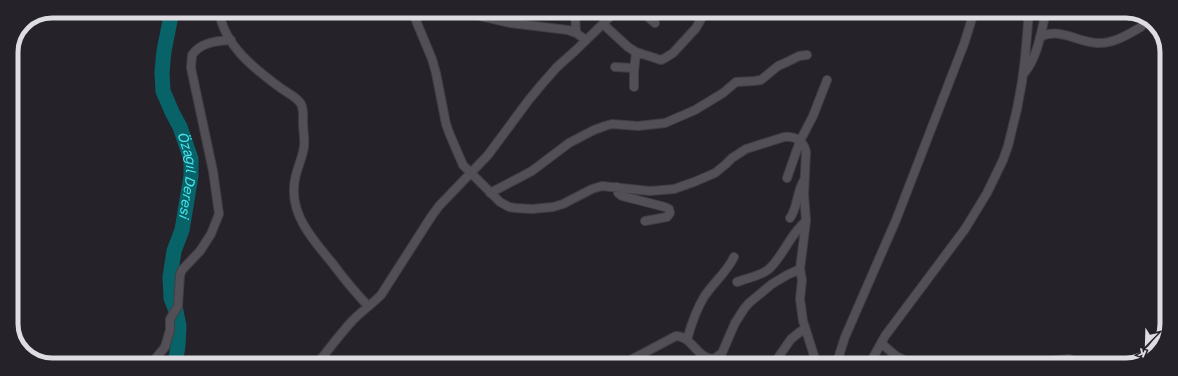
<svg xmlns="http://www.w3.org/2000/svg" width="1178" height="376" viewBox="0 0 1178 376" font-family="'Golos Text',sans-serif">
<rect width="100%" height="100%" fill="#252329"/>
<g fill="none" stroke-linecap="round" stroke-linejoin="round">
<path stroke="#076368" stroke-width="15" id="s1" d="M172,11l-8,40 -2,21 1,19 9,21 8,15 11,32v17l-9,54 -8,21 -4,26 1,21 5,13 3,15 -1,20 -3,18"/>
<defs>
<path id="minor" d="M219,11c5,35 37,59 63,78 7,5 15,8 19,15 3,6 2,12 2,18 0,8 2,17 1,25 -2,14 -10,26 -10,41 -2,30 22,55 39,76 11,15 23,29 35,42
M412,11l20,48 4,14 10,51 4,11 13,30 37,37 9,5 7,1 16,1 21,-2 10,-3 29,-15 10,-3 48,5 24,-2 20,-7 21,-9 11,-9 6,-6 14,-9 38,-12c11,-1 20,4 22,15l-2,42 2,27 -6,48 2,11 -2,19 3,22 14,44
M462,12l48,11 58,7 8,3 10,7
M575,12l1,21
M642,12l13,11
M517,24l1,-12
M603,24l25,23 8,5 25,8 4,-2 8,-5 23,-25 9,-16
M1040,37c19,-10 37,5 57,6 16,1 30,-8 44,-16
M615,67l19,1
M1025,72c13,-16 16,-40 21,-60
M634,87v-15l2,-20
M787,178l13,-37 13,-25 14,-36
M617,187l1,6 4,3 43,11 4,2 1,4 -3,4 -22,4
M490,193l42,-22 37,-28 25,-13 11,-4 7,-2 26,2 27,-3 30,-13 28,-17 13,-11 18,-1 7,-1 17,-14 9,-4 12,-6 8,-1
M790,218c8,-11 6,-25 14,-38
M737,282c10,-4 24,-6 32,-13 15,-14 21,-35 37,-48
M687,340c4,-15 9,-30 17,-43 9,-14 23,-25 30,-40
M881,343l15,13 18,9
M151,364l14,-17 5,-17v-11l8,-13 2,-31 2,-5 18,-19 11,-17 8,-20 -6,-43 -22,-103 1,-13c9,-13 25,-14 39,-15
M317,364c12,-15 23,-30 36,-44 9,-9 19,-16 28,-25l50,-78 8,-11 49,-51 40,-54 14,-17 15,-17 19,-17 39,-38
M623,364l53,-28c16,0 21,23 38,23l8,-6 13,-30 9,-14 5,-6 23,-19 15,-9 13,-6
M773,365l18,-26 14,-11
M836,365l9,-28 51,-117 68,-176 10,-32
M869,365l16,-29 80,-107 22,-36 16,-33 5,-14 9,-37 5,-27 3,-24 4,-46
M1007,365l62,-6 18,6"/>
</defs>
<use href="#minor" stroke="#403e43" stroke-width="10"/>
<use href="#minor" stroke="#525056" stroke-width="8"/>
</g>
<g text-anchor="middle" stroke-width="3" stroke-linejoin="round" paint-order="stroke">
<g font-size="14" font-style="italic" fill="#4de3ec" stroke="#252329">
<text dy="5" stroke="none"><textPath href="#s1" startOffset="170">Özağıl Deresi</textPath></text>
</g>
</g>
<path d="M0 0H1178V376H0ZM52 18H1126A34 34 0 0 1 1160 52V324A34 34 0 0 1 1126 358H52A34 34 0 0 1 18 324V52A34 34 0 0 1 52 18Z" fill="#252329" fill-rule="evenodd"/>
<path fill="none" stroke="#dedde1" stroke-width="5" d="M52 18H1126A34 34 0 0 1 1160 52V324A34 34 0 0 1 1126 358H52A34 34 0 0 1 18 324V52A34 34 0 0 1 52 18Z"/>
<g transform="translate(1146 344) rotate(203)" stroke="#252329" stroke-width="3" paint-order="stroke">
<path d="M0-3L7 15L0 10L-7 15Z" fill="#dedde1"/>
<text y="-6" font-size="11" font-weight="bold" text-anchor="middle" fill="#dedde1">K</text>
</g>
</svg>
